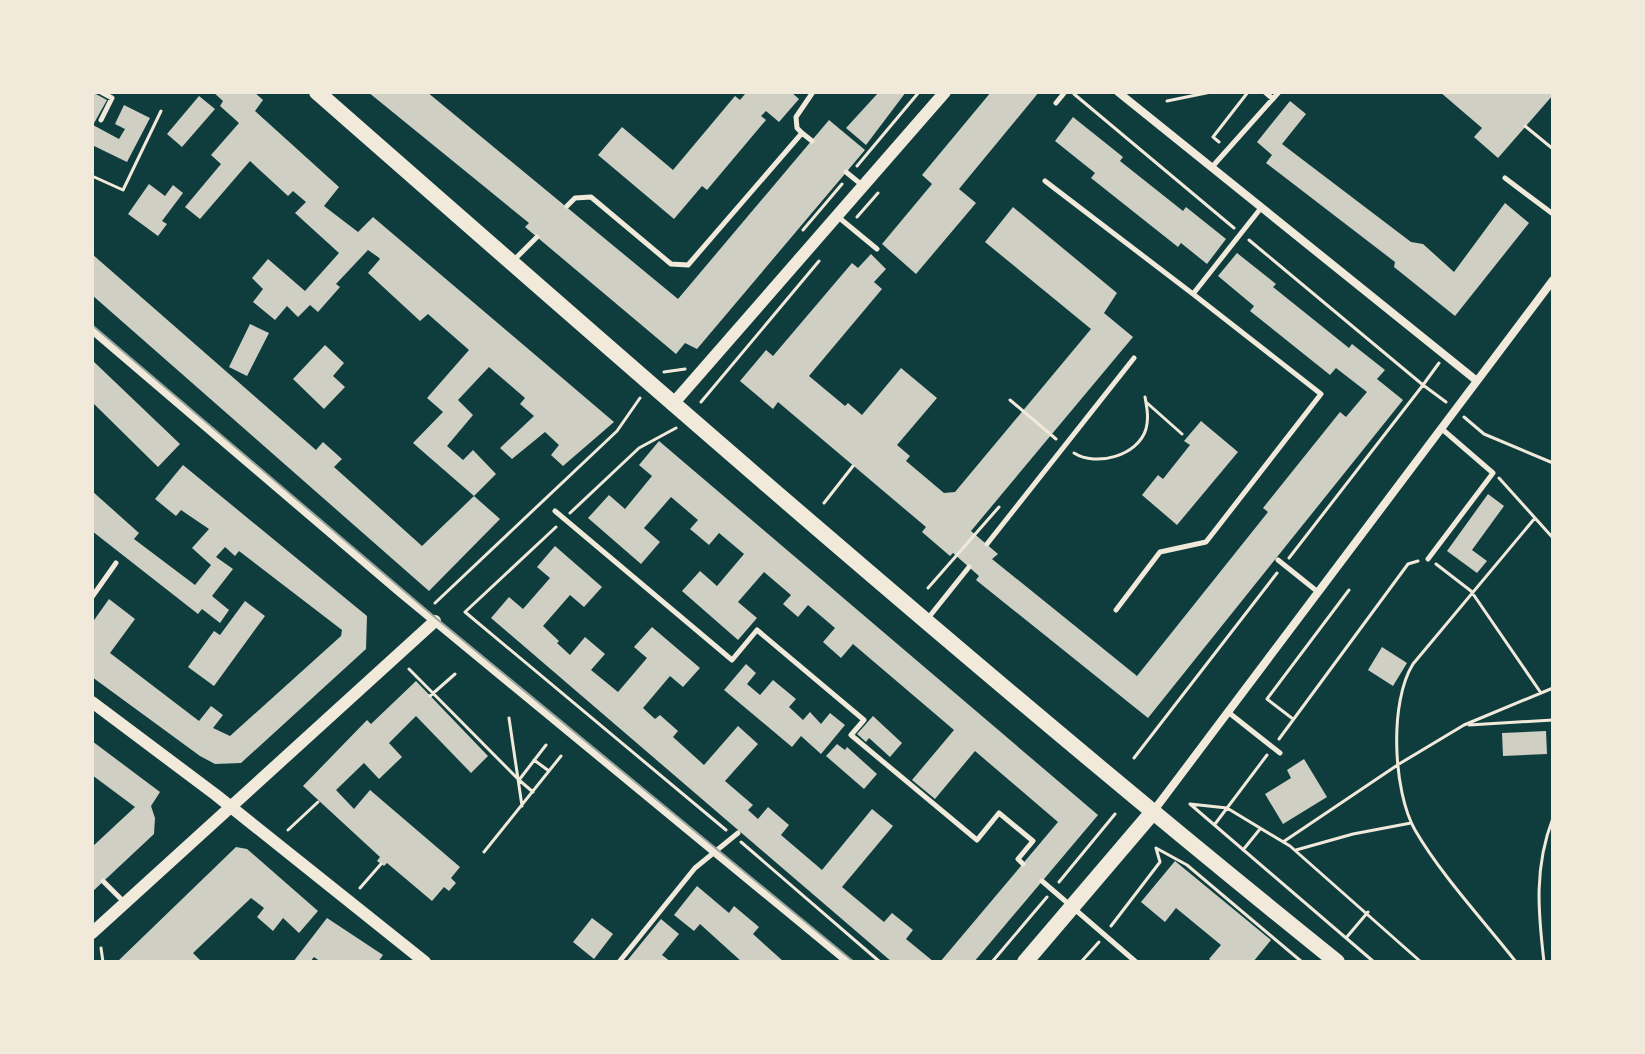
<svg xmlns="http://www.w3.org/2000/svg" width="1645" height="1054" viewBox="0 0 1645 1054" font-family="Raleway,sans-serif">
<rect width="100%" height="100%" fill="#0f3d3e"/>
<path fill="#cfcfc3" d="M92,92l15,8 -14,25 26,14 6,-10 -10,-5 9,-19 26,13 -23,44 -35,-17z
M213,92h41l9,8 -8,11 84,76 -15,19 34,26 15,-15 241,205 -51,44 -12,-11 8,-10 -14,-13 -33,27 -12,-11 34,-32 -14,-12 5,-6 -36,-31 -31,33 15,15 -26,31 16,14 10,-10 23,24 -22,22 -61,-53 30,-31 -16,-14 42,-48 -41,-36 -8,7 -52,-48 12,-14 -2,-2 -10,-7 -32,34 4,3 -22,25 -8,-7 -12,12 -11,-11 -12,14 -22,-18 10,-13 -11,-11 16,-19 37,32 34,-38 -44,-40 11,-11 -13,-11 -5,5 -38,-35 -50,58 -15,-12 36,-43 -10,-9 28,-32 -19,-17 3,-5z
M368,92h59l251,207 151,-179 36,30 -168,199 -12,-6 -9,11 -151,-127 4,-4z
M743,92h48l8,7 -20,23 -13,-11 -5,5 5,4 -59,70 -5,-4 -28,33 -76,-64 24,-28 51,43 62,-74 5,4 5,-6z
M879,92h27l-40,53 -20,-17z
M991,92h48l-80,97 17,14 -60,71 -34,-30 50,-60 -10,-9z
M1440,92h113v3l-55,63 -24,-21 8,-9z
M199,96l16,13 -33,38 -15,-13z
M1290,101l16,13 -24,30 129,98 12,2 31,28 51,-69 24,20 -74,93 -61,-49 1,-5 -129,-99 6,-8 -15,-13z
M1073,117l50,40 -3,4 63,50 3,-4 40,32 -19,25 -26,-21 -3,4 -87,-69 4,-5 -40,-32z
M149,184l16,12 8,-11 10,8 -21,28 5,3 -9,12 -30,-22z
M1013,207l104,86 -13,20 29,24 -162,194 27,23 -6,5 145,117 131,-164 -5,-4 77,-96 6,5 21,-25 -31,-24 -6,7 -80,-64 4,-5 -36,-30 19,-23 39,31 -3,3 76,61 3,-4 33,26 -8,9 26,21 -255,318 -172,-138 3,-4 -26,-23 -3,3 -28,-24 4,-5 -148,-125 -5,7 -33,-28 26,-31 7,6 79,-93 6,5 13,-14 15,15 -12,13 8,7 -73,87 36,30 3,-3 14,12 39,-47 36,30 -40,47 13,11 -4,5 38,32 11,-1 136,-163 -106,-87z
M92,254l224,196 7,-8 19,17 -8,8 88,79 52,-50 26,23 -71,72 -337,-296z
M250,324l19,9 -22,43 -18,-9z
M325,345l19,18 -11,13 12,11 -21,22 -31,-30z
M92,360l88,84 -22,23 -66,-65z
M1201,421l37,31 -61,73 -35,-30 16,-20 5,4 27,-34 -6,-4z
M659,441l439,374 -124,147h-34l118,-140 -83,-71 -40,48 -23,-19 42,-50 -101,-86 -12,14 -18,-16 12,-14 -27,-23 -10,12 -15,-13 8,-9 -27,-23 -26,30 19,16 -19,22 -56,-49 18,-20 17,15 27,-32 -25,-21 -10,12 -19,-16 8,-9 -27,-23 -27,31 16,14 -19,22 -53,-46 21,-23 16,14 27,-33 -13,-11z
M183,465l184,151 -1,33 -125,114 -26,1 -15,-8 -108,-79v-54l17,-24 26,20 -25,34 89,68 12,-15 12,9 -10,13 17,8 111,-100 1,-6 -103,-79 -4,5 -10,-9 -9,10 17,12 -21,27 17,14 -9,13 -18,-14 -4,5 -106,-83v-40l47,42 -5,6 61,46 16,-20 -19,-17 17,-19 -28,-19 -5,6 -21,-17z
M1488,494l16,12 -32,44 15,11 -10,12 -30,-22z
M555,546l47,41 -18,20 -14,-12 -27,31 16,15 -2,2 13,12 15,-18 20,17 -14,16 27,22 29,-34 -13,-11 18,-20 48,41 -17,19 -13,-11 -27,32 12,11 5,-4 18,16 -5,6 31,28 34,-39 20,18 -33,37 28,24 -5,5 10,9 10,-12 21,18 -8,10 41,35 50,-61 21,17 -51,61 42,35 8,-9 21,17 -7,9 28,23h-42l-401,-344 18,-21 14,12 27,-31 -13,-11z
M245,601l20,15 -51,70 -26,-19 26,-36 6,4z
M1382,647l25,16 -14,23 -25,-16z
M746,664l10,9 -9,11 13,11 13,-15 23,19 -7,8 14,13 7,-8 11,12 9,-11 15,12 -24,29 -20,-18 -9,11 -68,-57z
M416,681l72,75 -17,17 -55,-57 -27,27 13,14 -23,22 -15,-16 -28,27 18,19 16,-19 90,77 -9,11 5,5 -7,8 -5,-4 -12,14 -45,-38 -3,3 -7,-5 3,-4 -77,-71 64,-66 4,4z
M873,716l29,27 -12,14 -21,-19 -3,4 -9,-8z
M1546,731l1,23 -44,2 -1,-23z
M92,741l68,51 -9,14 4,12 -1,16 -62,58v-45l43,-40 -43,-32z
M837,744l8,6 2,-3 30,27 -13,15 -38,-33z
M1304,759l23,38 -44,27 -18,-30 26,-16 -4,-8z
M236,847l11,2 71,62 -19,22 -16,-15 -10,13 -16,-14 7,-9 -13,-10 -58,55 9,9h-85z
M1175,861l96,79 -18,22h-40l-4,-3 12,-14 -45,-37 -11,14 -24,-20z
M697,886l32,27 5,-7 25,21 -6,7 31,28h-42l-42,-38 -6,7 -20,-16z
M327,918l56,37 -5,7h-57l-7,-5 -4,5h-17z
M592,918l21,16 -19,25 -21,-17z
M661,919l18,15 -17,21 9,7h-45z"/>
<g fill="none" stroke-linecap="round" stroke-linejoin="round">
<path stroke="#f1e9da" stroke-width="3" d="M1074,94l160,134
M1167,101l44,-9
M1525,126l28,23
M1219,142l-6,-5 35,-45
M857,166l62,-74
M92,176l31,14 38,-79
M857,217l21,-24
M803,230l39,-46
M1249,240l174,145 -134,173
M1439,363l-16,22 23,17
M664,372l21,-3
M1010,400l46,39
M701,402l118,-141
M1146,402l36,32
M1464,417l20,17 69,29
M1074,453c22,14 64,3 72,-24 3,-11 1,-21 -1,-32
M1499,478l54,60
M824,503l29,-37
M570,513l69,-65 37,-20
M556,527l-91,85 261,218
M1436,564l35,27 70,102
M928,588l71,-81
M435,603l182,-172 23,-33
M409,669l110,111
M430,696l25,-22
M509,718l13,88
M1293,719l-26,-20 82,-109
M1469,725l84,-5
M1279,739l129,-175 10,-3
M1134,758l143,-185
M534,760l15,11
M533,792l-14,-12 27,-35
M1190,804l37,4 63,38 131,116
M1190,804l184,158
M1215,824l52,-69
M288,830l30,-28
M741,842l139,120
M1283,842l116,-78 65,-39 89,-37
M1156,848l31,17 115,97
M1243,850l17,-21
M1296,850l57,-16 58,-11
M484,852l77,-96
M1059,882l56,-68
M360,888l21,-24
M1111,926l49,-64 -4,-14
M1346,938l22,-26
M101,948l2,14
M992,962l55,-65
M1081,962l18,-20
M1516,962c-32,-41 -75,-87 -101,-132 -22,-39 -26,-128 -2,-166l122,-146
M1544,962c-6,-51 -10,-95 9,-144"/>
<path stroke="#f1e9da" stroke-width="5" d="M101,92l11,6 -11,22
M1265,92l8,7
M1056,103l9,-11
M802,133l10,8
M1212,167l67,-75
M846,172l16,13
M1505,178l48,36
M1045,181l148,113 68,-86
M567,206l8,-8 16,-1 80,67 17,1 114,-132 -5,-5 -1,-11 17,-25
M837,216l40,33
M515,259l22,-22
M555,511l177,149 25,-30 107,90 -13,15 126,105 22,-27 34,28 -15,18 5,5
M987,544l147,-186
M1428,559l65,-86 -51,-44
M1278,560l40,32
M92,597l24,-34
M1116,610l44,-58 46,-10 115,-148 -128,-100
M929,617l40,-50
M1228,712l52,41
M103,881l22,22
M1042,881l94,81
M619,962l76,-94 43,-35"/>
<path stroke="#f1e9da" stroke-width="8" d="M1118,92l359,289
M92,330l307,262 449,370
M1152,813l401,-533"/>
<path stroke="#f1e9da" stroke-width="12" d="M672,405l273,-313
M92,702l124,93 209,167
M92,933l343,-312"/>
<path stroke="#f1e9da" stroke-width="16" d="M317,92c336,295 672,590 1020,870
M1025,962l127,-149"/>
<path stroke="#97a49c" stroke-width="2" d="M92,325l345,294 417,343"/>
</g>
<rect width="1645" height="1054" fill="none" stroke="#f1e9da" stroke-width="188"/>
</svg>
